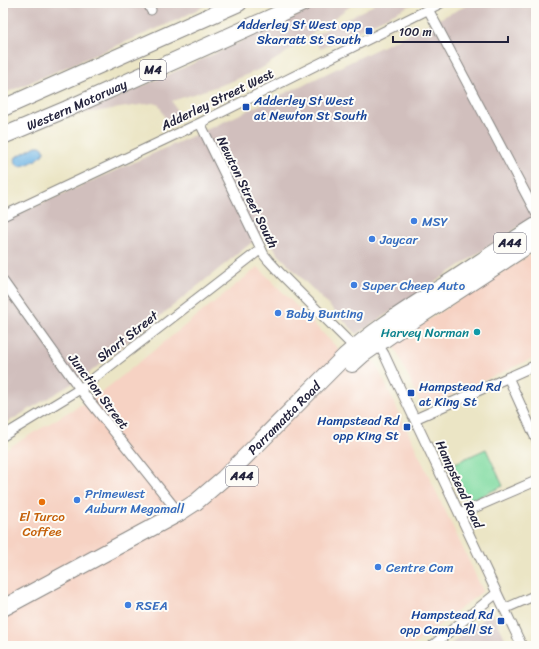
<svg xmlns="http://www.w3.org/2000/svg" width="539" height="649" viewBox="0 0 539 649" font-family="Sriracha,sans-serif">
<rect width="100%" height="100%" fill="#fdfcf7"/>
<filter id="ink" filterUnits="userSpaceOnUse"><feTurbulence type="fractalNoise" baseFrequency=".025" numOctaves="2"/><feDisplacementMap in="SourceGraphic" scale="8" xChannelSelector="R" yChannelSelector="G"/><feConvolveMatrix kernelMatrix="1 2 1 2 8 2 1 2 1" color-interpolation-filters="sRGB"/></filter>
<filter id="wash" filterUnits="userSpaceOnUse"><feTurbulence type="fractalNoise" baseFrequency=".012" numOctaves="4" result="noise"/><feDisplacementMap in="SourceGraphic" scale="16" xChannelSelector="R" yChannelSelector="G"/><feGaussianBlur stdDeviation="0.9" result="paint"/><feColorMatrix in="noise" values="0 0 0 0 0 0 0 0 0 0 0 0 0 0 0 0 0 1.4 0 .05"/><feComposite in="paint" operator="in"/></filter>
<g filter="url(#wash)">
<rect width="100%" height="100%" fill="#ebe5c5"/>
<path fill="#f6d2c3" d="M536,251v106l-113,51 -29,-62 1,-4 62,-41z
M258,267l101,103 8,-8 5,-2 3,2 108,229 -71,55h-409v-195l99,-59z"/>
<path fill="#d1bfbd" d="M3,3h207l-33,17 -174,74z
M325,3h40l-3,1 -10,1 -68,49 -22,14 -32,14 -58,19 7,15 -12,6 -8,-17 -6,-2 -73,11 103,-46z
M374,3h41l-95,46 -7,-13 61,-31z
M472,3h64v214l-13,7 -70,46 -96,64 -80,-81 -11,-22 -178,143 -85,51v-204l214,-96 98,-46z
M492,612l17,34h-61z"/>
<path fill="#81dba2" stroke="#527e6e" d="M486,449l17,37 -35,16 -17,-37z"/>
<path fill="#6db4e4" stroke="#486b90" d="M36,146h4c2,1 4,2 4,5 0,7 -20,16 -25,15 -1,0 -2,-1 -3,-2l-1,-4 1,-3z"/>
</g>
<g filter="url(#ink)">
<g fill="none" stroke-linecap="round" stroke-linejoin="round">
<defs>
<path id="street" d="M148,3l3,7
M428,9l108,204
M200,123l64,132 5,6 12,13 76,76
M3,216l197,-93 241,-120
M3,281l77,108 99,124
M376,341l8,13 12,26 126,266
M508,377l28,62
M415,419l121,-54
M3,436l77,-47 181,-140
M460,514l76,-33
M504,609l32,-14
M432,646l65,-53"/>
<g id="highway">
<path d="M3,108l236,-105"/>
<path id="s1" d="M3,136l64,-27 236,-106"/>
<path d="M352,364l10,-9 30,-21 144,-94"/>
<path id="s2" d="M3,608l176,-95 17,-11 28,-24 121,-122c30,-27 63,-47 97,-69 31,-20 62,-41 94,-61"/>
</g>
</defs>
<use href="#street" stroke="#868480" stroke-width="11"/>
<use href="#highway" stroke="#868480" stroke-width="18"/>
<use href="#street" stroke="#fff" stroke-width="9"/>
<use href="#highway" stroke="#fff" stroke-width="16"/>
</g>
</g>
<g fill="#1a4fb4" stroke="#fdfcf7" stroke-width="1.5">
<rect x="365" y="27" width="8" height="8" rx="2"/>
<rect x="242" y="103" width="8" height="8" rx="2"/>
<rect x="407" y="389" width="8" height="8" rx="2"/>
<rect x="403" y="423" width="8" height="8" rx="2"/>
<rect x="497" y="617" width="8" height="8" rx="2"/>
</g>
<g fill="#3f7fe0" stroke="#fdfcf7" stroke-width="1.5">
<circle cx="414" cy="221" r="4"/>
<circle cx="372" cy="239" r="4"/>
<circle cx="354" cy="285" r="4"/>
<circle cx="278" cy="313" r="4"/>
<circle cx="77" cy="500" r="4"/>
<circle cx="378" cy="567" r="4"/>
<circle cx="128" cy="605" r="4"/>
</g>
<circle fill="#0f9aa8" stroke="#fdfcf7" stroke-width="1.5" cx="477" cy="332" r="4"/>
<circle fill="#e8710a" stroke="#fdfcf7" stroke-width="1.5" cx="42" cy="502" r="4"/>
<g text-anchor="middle" stroke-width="4" stroke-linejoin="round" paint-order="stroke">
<g fill="#fdfcf7" stroke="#646373" stroke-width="1">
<rect x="140" y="60" width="26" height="20" rx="3"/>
<rect x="494" y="233" width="32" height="20" rx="3"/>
<rect x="226" y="466" width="32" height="20" rx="3"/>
</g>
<g font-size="12" font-weight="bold" fill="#22223b">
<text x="153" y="74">M4</text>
<text x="510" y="247">A44</text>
<text x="242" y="480">A44</text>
</g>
<g font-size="13" fill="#164399" stroke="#fdfcf7" text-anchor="end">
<text x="361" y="29">Adderley St West opp<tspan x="361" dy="15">Skarratt St South</tspan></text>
<text x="254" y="105" text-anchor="start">Adderley St West<tspan x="254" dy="15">at Newton St South</tspan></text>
<text x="419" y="391" text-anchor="start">Hampstead Rd<tspan x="419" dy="15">at King St</tspan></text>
<text x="399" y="425">Hampstead Rd<tspan x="399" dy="15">opp King St</tspan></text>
<text x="493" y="619">Hampstead Rd<tspan x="493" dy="15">opp Campbell St</tspan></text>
</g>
<g font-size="13" fill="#22223b" stroke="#fdfcf7">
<text transform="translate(217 99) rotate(-26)" y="5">Adderley Street West</text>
<text dy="5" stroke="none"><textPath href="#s1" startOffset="80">Western Motorway</textPath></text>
<text transform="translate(248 192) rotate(64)" y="5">Newton Street South</text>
<text transform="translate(127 336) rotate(-38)" y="5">Short Street</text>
<text transform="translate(99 391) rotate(53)" y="5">Junction Street</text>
<text dy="5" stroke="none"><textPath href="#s2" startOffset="342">Parramatta Road</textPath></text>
<text transform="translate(460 484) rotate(65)" y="5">Hampstead Road</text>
</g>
<g font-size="13" fill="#366cbe" stroke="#fdfcf7" text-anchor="start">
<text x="422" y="226">MSY</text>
<text x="380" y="244">Jaycar</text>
<text x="362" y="290">Super Cheep Auto</text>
<text x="286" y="318">Baby Bunting</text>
<text x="85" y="498">Primewest<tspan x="85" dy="15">Auburn Megamall</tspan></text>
<text x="386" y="572">Centre Com</text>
<text x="136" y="610">RSEA</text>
</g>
<g font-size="13" fill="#0d838f" stroke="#fdfcf7" text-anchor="end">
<text x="469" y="337">Harvey Norman</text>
</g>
<g font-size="13" fill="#c56008" stroke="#fdfcf7">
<text x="42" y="521">El Turco<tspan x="42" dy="15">Coffee</tspan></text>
</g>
</g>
<rect width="539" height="649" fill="none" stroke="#fdfcf7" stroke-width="16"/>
<path d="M393 36v6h115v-6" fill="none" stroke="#22223b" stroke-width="2"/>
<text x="399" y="36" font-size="12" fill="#22223b" stroke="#fdfcf7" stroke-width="3" paint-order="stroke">100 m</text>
</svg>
